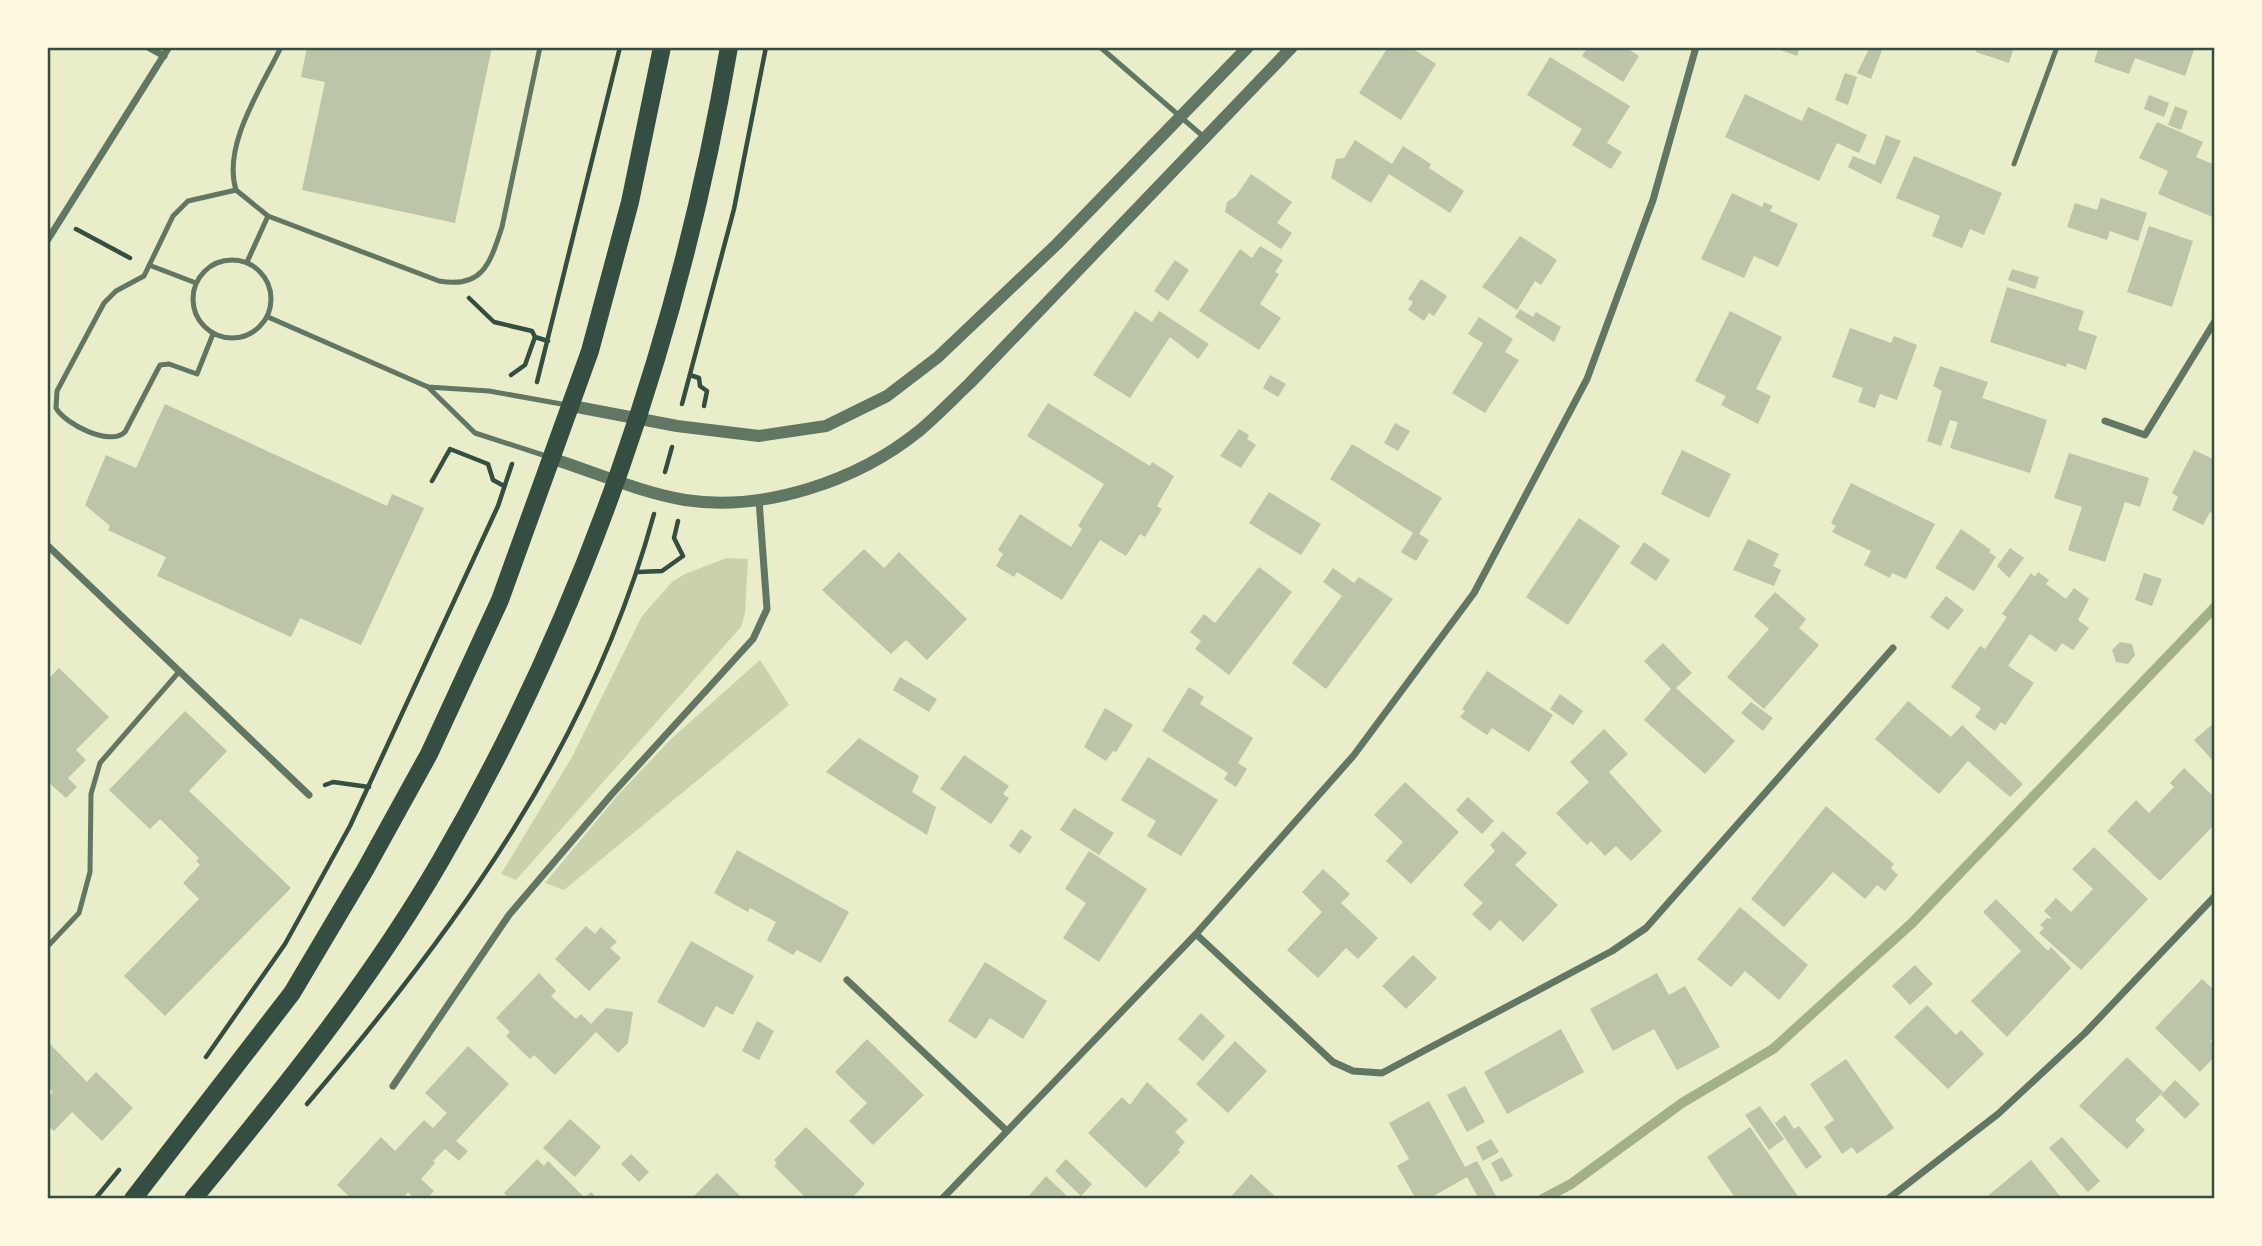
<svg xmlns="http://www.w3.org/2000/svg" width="2262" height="1246" viewBox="0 0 2262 1246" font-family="Literata,serif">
<rect width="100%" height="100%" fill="#e9edc9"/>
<path fill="#cad2ad" d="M727,558l21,1 -3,54 -4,14 -225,253 -15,-6 71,-117 70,-141 30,-34 13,-8z
M760,660l29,45 -225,185 -19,-7 72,-87 54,-57z"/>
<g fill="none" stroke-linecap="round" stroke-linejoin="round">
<path stroke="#a3b18a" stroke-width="10" d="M1543,1199l28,-15 111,-81 91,-54 139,-126 303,-316"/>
</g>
<path fill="#bcc5a7" d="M307,47h185l-37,176 -153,-33 23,-108 -24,-5z
M1388,47h22l26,17 -35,56 -42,-27z
M1588,47h37l14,9 -16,26 -41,-26z
M1773,47h27l-3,9z
M1870,47l12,3 -11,29 -14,-6z
M1977,47h37l-5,16 -33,-11z
M2099,47h96l-10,29 -50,-18 -6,16 -35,-12z
M1550,57l80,49 -23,37 15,9 -11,17 -39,-24 10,-16 -55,-34z
M1845,73l12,4 -9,28 -13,-5z
M1745,94l57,27 6,-14 59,28 -8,18 -22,-10 -18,38 -94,-44z
M2149,95l20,8 -5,14 -20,-8z
M2175,106l13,5 -7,19 -13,-5z
M2157,122l46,20 -7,15 19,8v53l-57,-24 10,-23 -29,-13z
M1886,135l15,6 -20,43 -33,-17 5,-11 22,9z
M1355,140l37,24 11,-18 28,18 -2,4 35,23 -14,22 -61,-39 -18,29 -40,-25 5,-19 8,-1z
M1914,156l88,37 -18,42 -14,-6 -8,19 -30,-12 8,-20 -44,-18z
M1251,174l41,28 -15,21 15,10 -11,16 -56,-37 2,-10 9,-6z
M1732,193l30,14 2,-5 9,4 -3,5 28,13 -20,43 -24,-11 -10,22 -43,-19z
M2101,198l46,15 -9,28 -28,-10 -3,9 -40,-13 8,-24 22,7z
M2149,226l44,15 -21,66 -45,-15z
M1520,236l37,24 -16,25 -6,-4 -18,29 -35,-23z
M1260,246l23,14 -8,12 4,2 -19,30 21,14 -22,32 -60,-39 41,-62 12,9z
M1175,260l14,10 -21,31 -14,-10z
M2012,269l27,8 -4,12 -27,-9z
M1421,279l26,17 -13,20 -5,-3 -5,8 -16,-11 5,-8 -5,-3z
M2007,287l77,24 -6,19 19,6 -11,34 -19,-7 -1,4 -76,-25z
M1520,309l13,8 3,-5 25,15 -7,15 -39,-25z
M1135,311l17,11 7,-11 50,33 -11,15 -28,-22 -40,61 -37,-23z
M1730,311l52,26 -26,52 15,7 -13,28 -37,-19 5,-9 -31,-15z
M1479,317l34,22 -8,13 14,8 -34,53 -33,-20 31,-50 -15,-9z
M1850,328l41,15 3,-7 23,9 -20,55 -17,-6 -5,14 -17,-6 5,-14 -31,-11z
M1940,366l48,16 -6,16 65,22 -17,53 -80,-25 8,-26 -8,-2 -9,26 -14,-5 15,-50 -9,-5z
M1270,375l16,9 -8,13 -15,-9z
M1048,403l102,63 2,-4 22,14 -17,30 5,3 -17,28 -5,-3 -14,22 -26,-16 -38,60 -45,-28 -3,5 -18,-11 7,-12 -5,-4 22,-36 51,33 11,-18 -4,-3 26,-42 -77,-48z
M165,404l222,102 5,-12 32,14 -63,137 -61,-27 -9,19 -134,-61 9,-19 -58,-27 2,-4 -25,-21 21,-50 30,13z
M1395,423l15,8 -12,20 -14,-8z
M1239,429l10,6 -2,4 9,6 -15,23 -21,-12z
M1352,444l90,54 -23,36 10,6 -13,21 -15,-9 12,-19 -83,-54z
M1682,450l49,24 -22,44 -48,-24z
M2194,450l21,10v55l-5,-3 -7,13 -31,-15 6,-13 -6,-4z
M2069,453l80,25 -9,29 -15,-5 -20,60 -37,-12 14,-43 -28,-9z
M1851,483l84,41 -29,55 -14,-6 -2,5 -26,-13 7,-14 -39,-19 4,-6 -5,-3z
M1269,492l52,32 -20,31 -52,-32z
M1579,518l41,28 -52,79 -42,-28z
M1961,529l30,21 -2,2 7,5 -22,34 -39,-23z
M1748,539l31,15 -6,12 8,4 -7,16 -41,-16z
M1644,542l26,18 -14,21 -26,-18z
M2010,548l14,10 -15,20 -12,-12z
M864,549l20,19 15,-16 68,67 -40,41 -21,-20 -15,14 -69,-64z
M1259,567l33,25 -63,83 -34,-26 6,-8 -11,-9 14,-18 11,9z
M1333,568l21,15 5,-6 34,22 -67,90 -34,-26 50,-67 -19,-14z
M2038,572l11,8 -3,4 20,15 8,-11 15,11 -11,21 11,8 -16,22 -11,-7 -6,9 -26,-18 -22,32 26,17 -29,42 -4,-3 -6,9 -20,-14 6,-9 -30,-21 29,-41 5,3 22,-32 -5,-3 29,-41 4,4z
M2144,573l18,6 -10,27 -17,-6z
M1775,592l31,27 -7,9 20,17 -55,64 -37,-32 42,-48 -15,-13z
M1946,596l18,14 -16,20 -18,-13z
M2120,642l12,2 3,11 -7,9 -12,-2 -4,-12z
M1663,643l29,30 -16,15 59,53 -30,33 -61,-54 27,-31 -27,-28z
M59,668l50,49 -33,33 10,10 -18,18 9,9 -11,11 -19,-17v-101z
M1487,671l66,44 -24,37 -37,-24 -5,7 -27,-18 5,-6 -3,-2z
M900,677l37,22 -8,13 -36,-22z
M1189,687l15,10 -4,7 53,34 -15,25 9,6 -11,18 -12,-8 4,-6 -66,-42z
M1560,694l23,17 -10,14 -23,-16z
M1908,701l43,36 11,-12 61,59 -13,13 -42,-36 -29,33 -64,-55z
M1751,702l22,16 -10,13 -22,-18z
M1105,708l28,17 -17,27 -3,-1 -7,10 -22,-14z
M185,711l42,40 -38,40 102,97 -126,128 -41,-40 75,-77 -16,-16 17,-18 -4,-4 3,-3 -39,-39 -10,10 -41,-39z
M2215,722v41l-21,-23z
M1604,729l24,25 -19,18 53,59 -31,30 -15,-15 -11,10 -14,-15 -4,4 -31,-32 33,-31 -19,-20z
M859,738l60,38 -7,16 24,15 -9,28 -101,-63z
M964,755l45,31 -6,8 6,4 -18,26 -51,-35z
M1148,757l70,43 -37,56 -34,-20 9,-15 -35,-21z
M2184,768l31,30v26l-55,57 -53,-50 29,-31 13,13 25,-26 -4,-4z
M1405,782l54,50 -48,52 -25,-23 17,-19 -29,-27z
M1468,797l26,24 -12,13 -26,-24z
M1826,806l68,58 -3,4 7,7 -13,16 -8,-6 -12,14 -32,-27 -49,55 -33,-28z
M1074,808l40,25 -15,22 -39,-25z
M1021,829l11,8 -12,17 -11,-8z
M1503,831l24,22 -12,12 43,40 -35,37 -23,-22 -10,11 -18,-17 11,-11 -20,-18 32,-34 -5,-6z
M2094,847l54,52 -67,71 -42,-37 5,-5 -4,-3 7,-7 5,1 -8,-8 12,-13 15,14 22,-23 -21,-20z
M737,850l112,62 -28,51 -24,-13 -4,5 -26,-15 9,-18 -26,-14 -2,4 -34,-19z
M1089,851l58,38 -48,73 -36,-24 23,-35 -21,-14z
M1323,869l27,25 -9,9 37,35 -20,21 -12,-11 -28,30 -31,-28 35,-38 -20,-20z
M1996,899l52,52 3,-4 20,21 -64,69 -36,-36 50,-50 -38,-39z
M1740,907l68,58 -29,35 -34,-29 -14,16 -34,-28z
M586,926l9,8 6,-7 16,15 -7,6 11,10 -32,33 -34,-32z
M691,941l63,35 -21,39 -17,-9 -12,22 -47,-26z
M1413,955l24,23 -31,31 -24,-23z
M985,962l62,39 -24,38 -33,-21 -14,21 -28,-18z
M1915,965l18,19 -23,21 -18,-19z
M539,973l17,18 -5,5 25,23 5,-5 10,10 15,-16 27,4 -5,31 -10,10 -22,-21 -41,43 -21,-20 -4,4 -24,-23 4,-4 -14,-14z
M1657,973l12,22 16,-9 35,61 -43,23 -23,-41 -41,22 -23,-42z
M2202,979l13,12v45l-5,5 5,4v11l-15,16 -45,-44z
M1927,1005l29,30 5,-5 23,24 -36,35 -54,-52z
M1201,1013l24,23 -22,25 -25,-22z
M757,1021l17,10 -15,29 -17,-9z
M1561,1029l23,43 -77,42 -23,-42z
M867,1039l57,56 -51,50 -24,-24 18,-18 -32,-31z
M1235,1041l32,30 -39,42 -32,-29z
M49,1043l38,39 9,-10 37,36 -31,33 -30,-29 -18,19 -7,-6v-27l6,-6 -6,-5z
M468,1046l41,38 -53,57 12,10 -9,10 -14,-12 -12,12 2,2 -14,16 13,12 -7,8h-12l-7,-7 -6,7h-50l-15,-14 44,-48 14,14 29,-31 9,8 14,-15 -22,-20z
M2127,1057l36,35 -28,28 10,10 -18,19 -48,-43z
M1846,1059l48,69 -37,26 -5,-7 -10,7 -18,-27 10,-7 -24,-36z
M2175,1080l25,24 -15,15 -24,-24z
M1147,1082l41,38 -13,12 10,10 -7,8 2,2 -34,36 -58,-55 34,-36 8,8z
M1465,1086l20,36 -18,10 -20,-37z
M1429,1101l36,66 12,-6 19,35 -2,3h-15l-12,-22 -37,21 -14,1 -19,-33 12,-7 -20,-36z
M1760,1106l24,33 -15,11 -24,-35z
M1785,1115l9,14 5,-3 23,31 -16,12 -31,-46z
M570,1119l31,28 -26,30 -32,-29z
M806,1127l59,57 -14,15h-44l-33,-33 3,-3 -3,-3z
M1750,1127l50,72h-64l-29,-42z
M2062,1137l38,44 -12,11 -39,-44z
M1491,1139l8,13 -16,9 -7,-14z
M631,1154l18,18 -10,10 -18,-18z
M1502,1157l11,19 -12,6 -10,-19z
M537,1159l7,7 4,-5 37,37 6,-6 7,7h-89l-5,-6z
M1066,1159l26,25 -11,12 -26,-25z
M2031,1160l29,36 -76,3z
M717,1173l26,26h-52z
M1251,1174l27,25h-49z
M1046,1176l24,23h-44z"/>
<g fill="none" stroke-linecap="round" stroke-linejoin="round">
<path stroke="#344e41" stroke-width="4.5" d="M76,229l54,29
M469,298l25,24 38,9 3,6 13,4
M511,375l14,-10 10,-28
M690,375l9,3 1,8 7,5 -3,15
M537,382l83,-335
M682,404l52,-195 32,-162
M665,472l7,-25
M432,481l18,-32 38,15 5,16 11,6
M638,572l24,-1 21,-15 -9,-18 4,-17
M325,785l8,-3 36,5
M206,1057l79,-113 65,-118 148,-320 14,-42
M307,1104c152,-178 284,-360 347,-590
M95,1199l24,-29"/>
<path stroke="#617663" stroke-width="5" d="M1100,47l105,91
M2014,164l43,-117
M236,190l32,26 171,65c44,8 51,-18 63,-54l38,-180
M236,190c-14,-45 26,-103 45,-143
M193 299a39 39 0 1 1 78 0a39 39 0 1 1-78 0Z
M247,262l21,-46
M149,265l47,18
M268,317l160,70 61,4 78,14
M213,334l-16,40 -28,-10 -9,1 -35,67c-15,15 -60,-8 -69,-24l1,-17 47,-88 12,-12 28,-15 29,-60 15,-15 48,-11
M428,387l47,46 74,24
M47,947l32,-34 11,-41 1,-78 9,-31 78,-90"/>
<path stroke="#617663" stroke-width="7" d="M148,47l16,9
M47,241l122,-194
M2105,421l40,14 70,-114
M47,545l262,250
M1196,934l137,128 20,9 29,2 230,-122 34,-23 247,-280
M847,980l159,150
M393,1086l116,-171 103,-121 141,-155 14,-30 -8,-109
M942,1199l254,-265 158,-179 120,-162 113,-214 66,-179 43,-153
M1888,1199l110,-85 87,-81 130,-137"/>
<path stroke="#617663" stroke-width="12" d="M572,406l105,20 82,10 67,-10 61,-30 51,-39 119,-113 191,-197
M553,459c42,13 88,34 132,41 80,12 172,-19 234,-69 18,-15 34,-32 51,-48l322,-336"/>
<path stroke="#344e41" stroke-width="18" d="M133,1199l159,-206 73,-123 64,-116 71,-154 90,-249 40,-149 32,-155
M193,1199c89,-108 178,-218 248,-339 144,-248 240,-530 288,-813"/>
</g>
<rect width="2262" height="1246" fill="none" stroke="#fefae0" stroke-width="98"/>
<rect x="49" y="49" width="2164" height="1148" fill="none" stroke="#344e41" stroke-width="2.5"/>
</svg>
